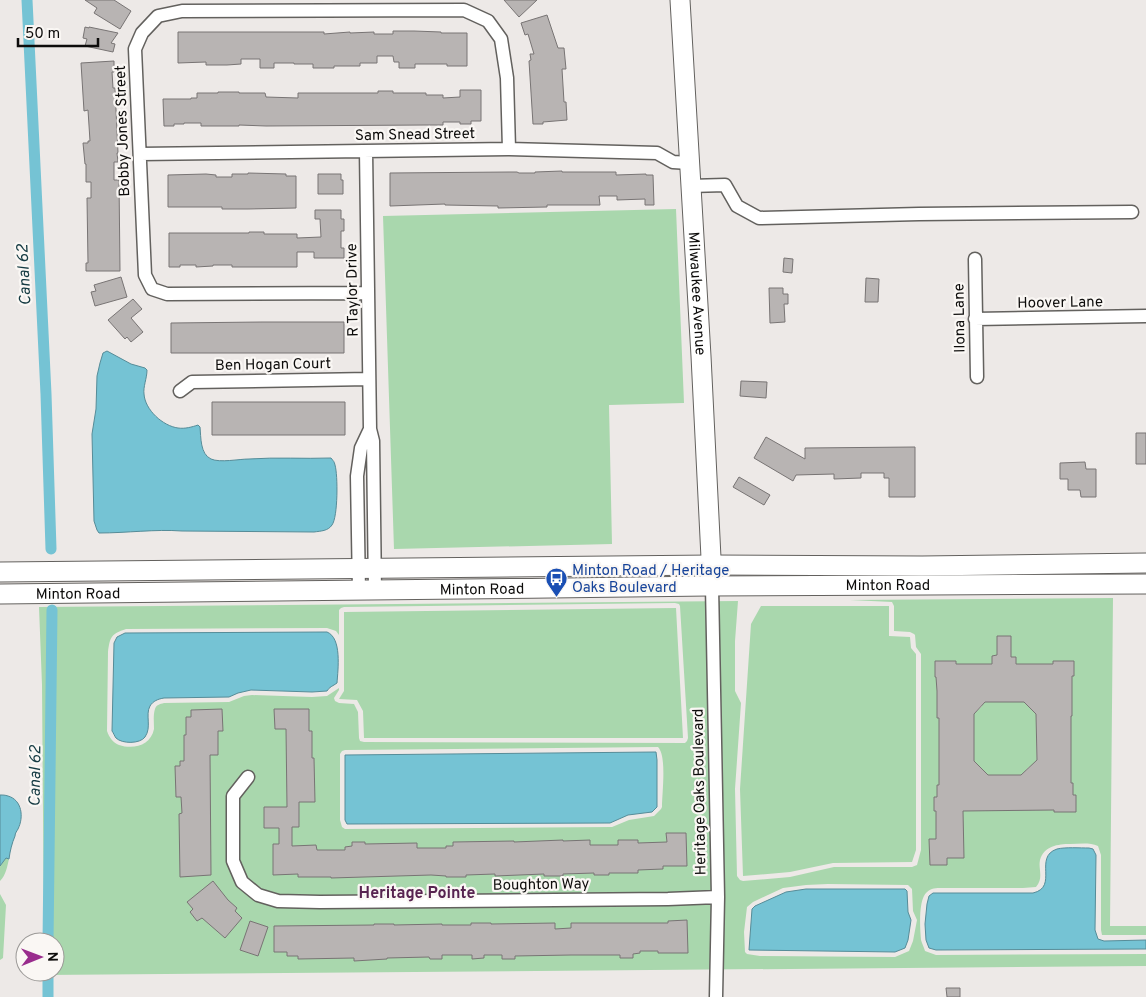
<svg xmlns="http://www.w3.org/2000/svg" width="1146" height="997" viewBox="0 0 1146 997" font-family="Overpass,sans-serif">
<rect width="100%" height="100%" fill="#ede9e7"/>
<path fill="#a9d7ad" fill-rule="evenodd" d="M676,209l8,194 -75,2 3,139 -218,5 -11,-333z
M1113,598l-3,328h36v9h-44l-1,-5v-75l-3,-9c-9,-4 -19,-2 -28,-2 -12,0 -26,2 -30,16 -2,9 4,18 -4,27l-13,1h-81c-6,0 -11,0 -15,4 -9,7 -7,37 -6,48 1,4 3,7 4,11l11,4 210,-1v12l-1102,9v-3h11v-30h-11l-2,-257 -3,-78 699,-6 -3,40v50l6,12 -6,86 2,87 3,4 3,1 47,-4 44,-10h78l5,-2 4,-15v-196l-5,-7 -1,-12 -1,-1 -4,-2 -16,-1v-25l-2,-4 -42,-2zM675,603l4,1 1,2 8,132 -1,3 -2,2 -321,-1 -4,-1 -1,-3 -1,-26 -4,-8 -15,-1 -4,-2 -1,-3 5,-8v-2l-12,8 -15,1 -60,-2 -8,1 -15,6 -65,1c-4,1 -8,2 -9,6 -2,6 -1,14 -1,20 -3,16 -20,21 -35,16 -6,-2 -10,-8 -12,-14l1,-79c2,-15 3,-18 18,-23l201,-1 9,3 3,4v-25l2,-2 3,-1zM1032,699l9,10 1,57 -15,14 -49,-3 -9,-18 6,-57zM658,747c9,9 4,46 4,60l-1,2 -7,7 -25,4 -17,7 -267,2 -3,-2 -2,-7v-66l2,-3 3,-1zM828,884l80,1 4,4 1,22 4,9 -4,21 -4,10 -14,6 -135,-1 -13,-2 -2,-2 -1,-20 3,-25 6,-5 30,-14 23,-3z
M761,606h128v30l21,1 1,11 5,6v196l-4,12 -79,1 -43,9 -47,4 -3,-87 11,-165z
M676,608l7,130h-319l-1,-27 -6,-11 -18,-1 5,-8v-79z
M982,702h46l8,9 1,54 -8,2 -3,3v5h-41l-1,-4 -6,-6 -1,2 -3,-2v-54h3l5,-5 -2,-2z
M6,858l3,1c-2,8 -3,16 -9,22v-15z
M0,894l6,11 -3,53 -3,2z"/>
<path fill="#75c3d4" stroke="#568c98" d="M107,351l24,13 14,4 2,2c0,8 -4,17 -3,24 1,16 19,32 34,34 7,1 14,-1 20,-3l2,2c1,10 0,27 11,32 9,4 28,0 38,0 28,-2 55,0 82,-1 3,4 3,3 4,7 3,10 3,52 -3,60 -4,6 -11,6 -18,7l-132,-1c-27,-2 -55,2 -83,2l-2,-3 -3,-9 -2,-87 4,-25 1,-33 3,-13 3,-10z
M327,632c15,6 11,37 10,51 -4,3 -8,4 -10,8l-15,1 -61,-2 -13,3 -9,4 -65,1c-6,1 -11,3 -14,8 -5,9 2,21 -5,31 -5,7 -23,7 -29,1 -1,-1 -3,-6 -4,-7l2,-88 3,-6 8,-4z
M656,752l1,8v47l-5,5 -24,3 -18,8 -263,1 -2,-4v-65z
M0,795c3,0 5,0 8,1 14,4 16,21 10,33 -1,2 -3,4 -3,7 -3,7 -5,15 -6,23l-3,-1 -6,8z
M1089,848l4,1 3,6 -1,75 3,9 6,2 42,-1v9l-210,1 -7,-2 -3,-8 -1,-16 2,-20 2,-8 4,-3h100c26,-6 0,-36 24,-44 8,-2 23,-1 32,-1z
M806,889h99l2,2 1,21 3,8 -3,20 -3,8 -10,4 -146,-2 3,-41 3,-3 31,-14z"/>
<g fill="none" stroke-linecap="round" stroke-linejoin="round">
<path stroke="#75c3d4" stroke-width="11" d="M27,0l19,394 5,155
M48,942l4,-332
M48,997v-25"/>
</g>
<path fill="#b8b4b3" stroke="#787474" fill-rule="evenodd" d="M85,0h29l17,11 -11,18 -26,-16 3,-5z
M504,0h33l-18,17z
M547,15l11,33h6l2,21h-4l2,33h2l1,18 -24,2v2h-10l-4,-63 2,-1 -1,-6h4l-6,-20 -3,1 -4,-12z
M85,27l4,1v-1l29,6 -7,10 4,1 -2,8 -28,-6 2,-7 -4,-1z
M393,31h21l27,1v1h26v33h-20v-2h-32v4h-16v-6h-5l-1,-6h-16v7h-17v3h-26v2h-21v-4h-19v-1h-20v5h-14v-9h-19v5l-14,1h-21v-3l-28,1v-31h146v2l26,-2v1l24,-1v2h19z
M114,61v11h-2l1,16h2l3,65h-1l1,9h-4v18h5l1,91h-34v-8h2l-1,-65h4v-16h-5v-18h-1l-2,-21h5v-2h2l-2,-31 -4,1 -3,-48z
M460,90h21v31h-10v3h-11v-2h-17v3h-17l-160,1 -27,-1v1h-38v-3h-17v1h-10v2h-10l-1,-27h28v-1h6v-5h21v-1h21v1h26l1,4 32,1v-5h80v-2h15v2h33v2h17v3l17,-1z
M562,171v1h54v3l30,-1v1h7l1,30h-9v-6l-28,1v-4h-18l1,9h-53v2l-49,1v-2l-53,-1v-1l-55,2v-33l119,-1h8l2,1h16v-1z
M248,173l38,1v2h10v32l-48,1h-26v-2h-54v-32l38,-1 10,1v2h16v-3h16z
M318,174h23v6h2v14h-25z
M315,210h26v9h3v12h-3v17h3v10h-30v-6h-17v15h-65v-2h-19v1l-17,1v-2h-16v2h-11v-34h80v-1h15v2h33v4l24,-1 -1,-18h-5z
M784,258l9,1 -1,14 -9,-1z
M121,277l6,20 -32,9 -4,-14 5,-1 -2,-6z
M866,278l13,1 -1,23h-13z
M769,288h14v6h5v10h-4l1,18 -15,1z
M133,299l9,10 -11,9 12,14 -12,10 -4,-5 -2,2 -17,-19z
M262,322h82v31h-173v-30z
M741,381l26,1 -1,16 -26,-2z
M212,402h133v33h-133z
M1136,433h10v31h-10z
M766,437l39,22v-11l110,-1v50h-26v-19h-5v-5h-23v5l-27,1v-5l-38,1 -3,6 -39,-23z
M1085,462l1,7h10v28h-15l-1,-7h-12v-11h-8v-16z
M739,477l31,18 -6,10 -31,-18z
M997,636h14v21h5v7h37v-3h21v15h-2v40h-1v67h2v12h3v17h-22v-2l-91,1 1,47h-17v7h-17l-1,-26h7v-28h-2v-14h3v-12h2v-67h-2v-27l-1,-14h-1v-16h21v3h36v-8l5,-1zM985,702h39l12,12 1,46 -16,15h-33l-14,-14v-47z
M222,709l1,22h-5v24h-8l1,120 -31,2 -1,-63 3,-1 -1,-16h-5l-1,-31h5v-5h4v-26h2v-18h5v-7z
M274,709h35v22h3v27h2l1,44h-16v25h-7v19l24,-1 1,5h28v-3l7,-1v-4h13v2l52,-1v5h29v-2h7v-4l61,-1v1l49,-2v1l27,-1v5h28v-5h20v3l29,-1 -1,-9h20l1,33h-24v3l-25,1v3h-29v2h-15v-2l-31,1v2h-19v-2l-49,2v-2l-29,1v2h-20v-1l-15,-1 -100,3v-1h-33v-3l-25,1v-31h6v-16h-15v-21h23l-1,-78h-11z
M213,881l15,19 9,8 -2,3 7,7 -17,20 -23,-20 -5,3 -7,-9 3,-3 -6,-7z
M687,920l1,33h-30v-2h-18v2l-7,1v4h-13v-3h-49l-56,1v3h-13v-4h-18v3l-12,1v-4h-30v4h-12l-1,-2 -42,1v1l-33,2v-3l-56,1v-3h-11v-4h-13v-26l100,-1v-1h20v1l48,-1v1h29v-2h20v1l64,-1v6l16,-1v-5h97v-2z
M250,921l18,6 -10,29 -18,-6z
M946,988h14v9h-13z"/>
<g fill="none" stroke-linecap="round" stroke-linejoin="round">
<defs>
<path id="street" d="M366,151l4,278 3,12 2,150
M140,154l369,-5 148,4 16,9 16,1
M690,186l35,-1 12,21 22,12 160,-4 213,-2
M975,259l2,118
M368,293l-201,1 -15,-5 -7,-14 -10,-226 7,-16 16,-17 24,-5 282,-1 24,11 13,18 6,39 2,71
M975,319l171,-3
M180,391l12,-9 177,-3
M712,586l6,311 -2,100
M359,591l-2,-115 4,-28 9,-19
M248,777l-15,19v65l9,21 16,13 20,6 42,1 235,-2 113,-1 50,-2"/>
<g id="secondary">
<path id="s1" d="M680,0l21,356 11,222"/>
<path d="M0,572l712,-7 210,1 224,-3"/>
<path id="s2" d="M0,594c236,-1 472,-5 708,-8 146,-2 292,0 438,-2"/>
</g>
</defs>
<use href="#street" stroke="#63615e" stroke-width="15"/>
<use href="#secondary" stroke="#63615e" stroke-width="21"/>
<use href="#street" stroke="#fff" stroke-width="12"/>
<use href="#secondary" stroke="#fff" stroke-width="19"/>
</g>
<defs>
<symbol id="bus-pin" viewBox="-11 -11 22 30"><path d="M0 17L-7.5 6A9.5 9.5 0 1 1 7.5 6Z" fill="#1a4fb4" stroke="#faf7f4"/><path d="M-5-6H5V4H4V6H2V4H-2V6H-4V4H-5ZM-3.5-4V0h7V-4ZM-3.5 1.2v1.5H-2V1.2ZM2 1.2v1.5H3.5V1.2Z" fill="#fff"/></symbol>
</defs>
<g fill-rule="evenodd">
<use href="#bus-pin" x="544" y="566" width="25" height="34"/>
</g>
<g text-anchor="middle" stroke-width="4.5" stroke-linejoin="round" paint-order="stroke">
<g font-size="15" fill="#0d0c0b" stroke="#faf7f4">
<text transform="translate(122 131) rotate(-92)" y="5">Bobby Jones Street</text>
<text transform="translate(415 134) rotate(-1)" y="5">Sam Snead Street</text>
<text transform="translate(352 290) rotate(-91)" y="5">R Taylor Drive</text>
<text dy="5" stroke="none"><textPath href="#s1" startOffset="294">Milwaukee Avenue</textPath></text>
<text transform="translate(1060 302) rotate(-1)" y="5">Hoover Lane</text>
<text transform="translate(959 318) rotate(-91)" y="5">Ilona Lane</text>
<text transform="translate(273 364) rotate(-1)" y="5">Ben Hogan Court</text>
<text dy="5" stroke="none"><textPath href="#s2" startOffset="888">Minton Road</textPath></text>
<text dy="5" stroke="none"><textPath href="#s2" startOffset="482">Minton Road</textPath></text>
<text dy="5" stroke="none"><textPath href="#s2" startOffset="78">Minton Road</textPath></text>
<text transform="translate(699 792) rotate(-91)" y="5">Heritage Oaks Boulevard</text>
<text transform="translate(541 884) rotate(-1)" y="5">Boughton Way</text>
</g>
<g font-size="15" fill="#164399" stroke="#faf7f4" text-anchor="start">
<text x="572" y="575">Minton Road / Heritage<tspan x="572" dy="17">Oaks Boulevard</tspan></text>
</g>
<g font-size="16" font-style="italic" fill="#143a42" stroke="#faf7f4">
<text transform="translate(23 275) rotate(-93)" y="6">Canal 62</text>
<text transform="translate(34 776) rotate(-89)" y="6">Canal 62</text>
</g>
<g font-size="16" font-weight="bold" fill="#572350" stroke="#faf7f4">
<text x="417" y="898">Heritage Pointe</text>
</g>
</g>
<g transform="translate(40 957) rotate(89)"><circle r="24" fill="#faf7f4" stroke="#9b9997"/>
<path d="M0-4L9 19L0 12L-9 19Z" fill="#992c8d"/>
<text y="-8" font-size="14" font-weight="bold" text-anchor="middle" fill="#0d0c0b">N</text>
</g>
<path d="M18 38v8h80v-8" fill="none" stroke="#0d0c0b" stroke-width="2.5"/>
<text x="25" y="38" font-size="15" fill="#0d0c0b" stroke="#faf7f4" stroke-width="4" paint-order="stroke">50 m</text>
</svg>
